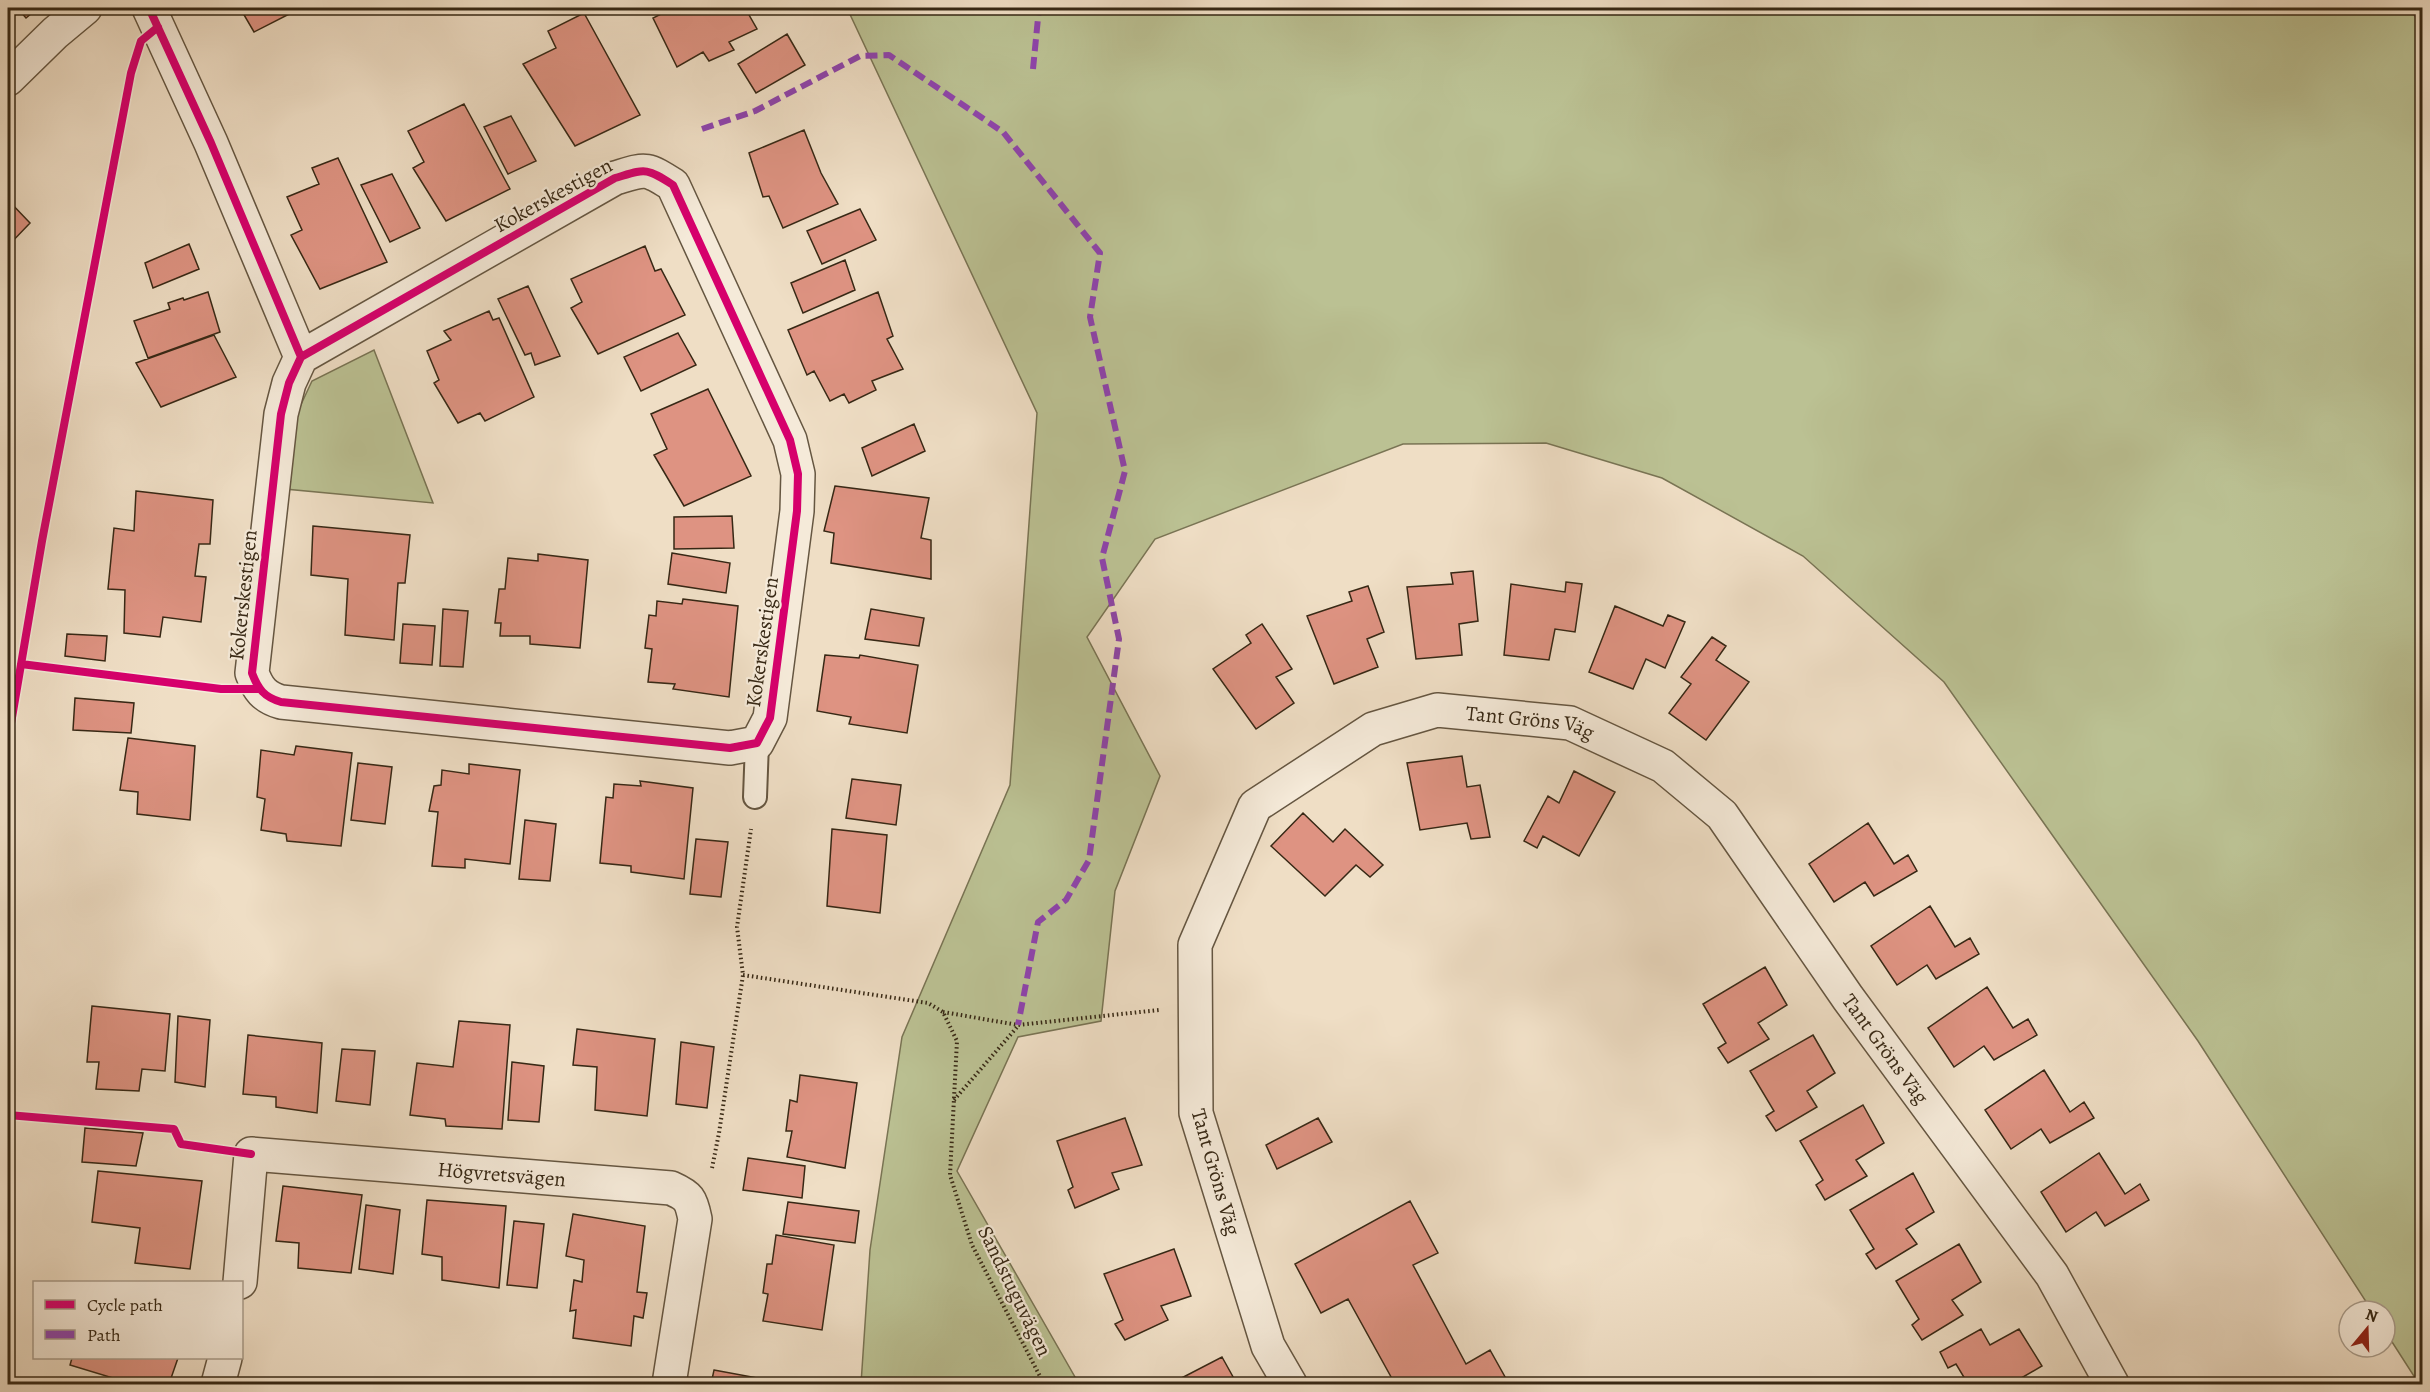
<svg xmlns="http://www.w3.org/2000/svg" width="2430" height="1392" viewBox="0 0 2430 1392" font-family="Alegreya,serif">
<rect width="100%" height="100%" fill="#efdec5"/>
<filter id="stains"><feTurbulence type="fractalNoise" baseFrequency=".00333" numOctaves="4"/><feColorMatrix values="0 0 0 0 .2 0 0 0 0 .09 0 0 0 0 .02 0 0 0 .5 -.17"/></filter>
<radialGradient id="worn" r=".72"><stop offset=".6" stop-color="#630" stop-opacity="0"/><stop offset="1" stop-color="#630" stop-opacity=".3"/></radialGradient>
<path fill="#bbc193" stroke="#797454" stroke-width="1.5" d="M847,8h1575v1376h-3l-34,-53v-20h-13l-174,-270 -254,-359 -141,-126 -141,-78 -116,-35 -143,1 -248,95 -68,98 73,139 -45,115 -14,130 -83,16 -61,134 122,213h-218l9,-134 32,-213 108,-252 27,-372z
M374,350l59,153 -148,-14 12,-76 15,-32z"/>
<path fill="#de9382" stroke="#372815" stroke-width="1.5" d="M8,8h30l-12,10 -6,-7 -12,10z
M240,8h61l-47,24z
M673,8h72l12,21 -28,13 5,8 -25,11 -6,-9 -26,15 -24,-49z
M584,13l56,102 -65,31 -52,-82 33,-16 -8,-17z
M787,34l18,31 -49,28 -18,-29z
M464,104l46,85 -64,32 -33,-53 11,-6 -16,-31z
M511,116l25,45 -28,13 -24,-47z
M804,130l17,43 17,31 -55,24 -14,-32 -6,1 -14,-44z
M338,158l49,104 -67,27 -29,-54 11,-5 -15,-33 32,-13 -7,-16z
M392,174l28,54 -30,14 -29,-57z
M8,200l22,23 -22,23z
M860,209l16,31 -54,24 -15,-33z
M189,244l10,25 -46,19 -8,-25z
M645,246l10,25 6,-2 24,46 -87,39 -27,-46 11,-6 -11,-23z
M845,260l10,30 -52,23 -12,-30z
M528,286l32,70 -25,9 -4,-12 -6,2 -27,-56z
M208,292l12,40 -72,26 -14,-37 36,-12 -2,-6 15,-5 1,2z
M878,292l15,44 -6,3 16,30 -31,12 4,9 -27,13 -5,-9 -14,7 -16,-30 -7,4 -19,-45z
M489,311l4,9 6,-2 35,79 -49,24 -5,-8 -22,10 -24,-40 5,-3 -12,-29 24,-11 -7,-9z
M678,333l18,32 -55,26 -17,-34z
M214,335l22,42 -75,30 -25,-44z
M708,389l43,87 -67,30 -30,-51 13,-6 -16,-35z
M914,424l11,27 -53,25 -10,-28z
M835,486l94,12 -8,40 10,2v39l-100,-16 3,-30 -10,-2z
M136,491l77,9 -3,44h-11l-4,32 11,1 -5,45 -38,-5 -3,20 -36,-4 1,-43 -17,-1 6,-61 20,3z
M732,516l2,32 -60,1v-32z
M313,526l97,9 -5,48h-7l-4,57 -49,-5 3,-56 -37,-4z
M672,553l58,10 -4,30 -58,-9z
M538,554l50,6 -8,88 -50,-4v-8h-30l1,-13h-6l4,-34h6l3,-31 30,3z
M1473,571l5,50 -19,3 3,31 -46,4 -9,-72 46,-3 -2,-11z
M1566,582l16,2 -7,48 -20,-3 -6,31 -45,-5 7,-71 54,8z
M1368,586l16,46 -17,7 11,28 -44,17 -27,-68 45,-15 -3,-9z
M683,599l55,7 -9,91 -56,-8 2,-5 -27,-2 4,-33 -7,-1 4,-33 7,1 1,-15 25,3z
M1615,606l48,20 5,-11 17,7 -20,46 -19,-9 -13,30 -44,-17z
M443,609l25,2 -5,56 -23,-1z
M871,609l53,9 -5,28 -54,-7z
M403,624l32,2 -3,39 -32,-2z
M1262,624l30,45 -16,8 18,26 -38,26 -43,-60 38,-26 -5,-8z
M67,634l40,2 -2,25 -40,-5z
M1712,637l14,9 -10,14 33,22 -43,58 -37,-27 22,-29 -10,-7z
M825,655l34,3 1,-3 58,10 -11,68 -58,-9 2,-7 -34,-6z
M75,698l59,5 -3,30 -58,-3z
M128,738l67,8 -5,74 -53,-6 1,-22 -18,-2z
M296,746l56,7 -11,93 -54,-5 -1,-7 -25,-4 4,-31 -8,-2 4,-47 33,5z
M1462,756l5,31 13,-2 10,52 -19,2 -4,-16 -47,7 -13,-67z
M358,763l34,4 -7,57 -34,-4z
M469,764l51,6 -10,94 -45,-5v9l-33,-2 6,-54 -9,-1 5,-25 7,-1 1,-15 27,4z
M1574,771l41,21 -36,64 -36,-20 -6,12 -13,-7 24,-45 11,7z
M852,779l49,6 -5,40 -50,-7z
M640,781l53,7 -9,91 -53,-7v-6l-31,-3 6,-66 7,1 1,-14 27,2z
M1303,813l30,29 12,-13 38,36 -13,12 -14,-12 -31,31 -54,-50z
M525,820l31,4 -6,57 -31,-2z
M1868,823l26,41 14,-9 9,16 -43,25 -9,-14 -31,20 -25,-38z
M832,829l55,6 -7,78 -53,-7z
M696,839l32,3 -7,55 -31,-3z
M1930,906l25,41 15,-9 9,16 -43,25 -9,-14 -30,20 -26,-39z
M1765,967l22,38 -29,18 11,16 -41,24 -10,-15 8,-5 -23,-39z
M1987,987l26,41 15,-9 9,16 -43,25 -10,-14 -30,21 -26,-39z
M92,1006l78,8 -5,57 -23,-2 -3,22 -43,-2 3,-27h-12z
M178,1016l32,4 -5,67 -30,-5z
M459,1021l51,4 -8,104 -56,-3 -1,-7 -35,-4 7,-52 36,4z
M577,1029l78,10 -8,77 -52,-6 2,-43 -24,-2z
M248,1035l74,8 -5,70 -41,-6v-10l-33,-3z
M1813,1035l22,38 -28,18 10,16 -41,24 -10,-15 8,-5 -24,-40z
M681,1042l33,5 -7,61 -31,-4z
M342,1049l33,2 -5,54 -34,-4z
M512,1062l32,4 -5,56 -31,-2z
M2044,1070l26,42 14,-10 10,16 -44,25 -9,-14 -30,20 -26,-39z
M800,1075l57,8 -12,85 -58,-11 5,-26h-6l4,-31 7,2z
M1863,1105l21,38 -28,17 11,16 -42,24 -9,-15 7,-5 -23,-39z
M1125,1118l17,47 -30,8 7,16 -44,19 -7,-18 5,-3 -16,-46z
M1318,1118l14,24 -55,27 -11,-24z
M85,1128l58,5 -7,33 -54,-4z
M2099,1153l26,41 15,-10 9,16 -44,26 -9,-14 -30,20 -25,-40z
M748,1158l57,8 -3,32 -59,-8z
M98,1171l104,10 -12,88 -55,-6 5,-35 -48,-6z
M1913,1173l21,39 -28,17 11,15 -41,25 -10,-15 8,-5 -24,-39z
M283,1186l79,9 -11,78 -53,-5 1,-25 -23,-2z
M427,1200l79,6 -7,82 -57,-8v-23l-20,-3z
M1410,1201l28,52 -25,12 53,99 24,-14 19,34h-114l-47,-85 -27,14 -26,-49z
M788,1202l71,9 -4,32 -72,-9z
M366,1205l34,5 -7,64 -34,-5z
M573,1214l72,12 -8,66 10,1 -4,25 -9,-2 -3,30 -58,-8 3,-28 -6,1 4,-31 8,2 2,-22 -18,-4z
M514,1221l30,3 -7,64 -30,-3z
M776,1235l58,10 -12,85 -59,-9 5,-27 -5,-1 4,-29h5z
M1959,1244l22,38 -29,18 11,15 -41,25 -10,-15 7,-6 -23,-38z
M1174,1249l17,47 -30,10 7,14 -43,20 -10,-16 8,-4 -19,-46z
M1981,1329l9,16 29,-16 23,37 -31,18h-43l-12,-20 -8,4 -8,-16z
M1222,1357l15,27h-67z
M72,1358h106l-9,26h-57l1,-6 -43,-13z
M714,1370l49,9 -2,5h-50z"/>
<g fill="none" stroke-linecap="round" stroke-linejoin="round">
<defs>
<path id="service" d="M755,797l2,-54"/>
<g id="minor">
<path d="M149,8l62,135 90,214 -12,26 -8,31 -29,259c6,16 12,24 29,29l449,46 27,-5 13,-25 27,-207 1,-37 -8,-34 -117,-255c-28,-18 -27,-16 -58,-7l-314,179"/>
<path d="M8,79l47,-46 30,-25"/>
<path id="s1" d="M240,1282l11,-128 420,34c18,8 20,11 24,31l-26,165"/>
<path d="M218,1384l7,-26"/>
<path id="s2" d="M1290,1384l-22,-38 -72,-233 -1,-168 60,-139 118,-77 64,-19 133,13 93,43 59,49 126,183 204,277 60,109"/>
</g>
</defs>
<use href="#service" stroke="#655641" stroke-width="26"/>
<use href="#minor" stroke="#655641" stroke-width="36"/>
<path stroke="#372815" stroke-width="4" stroke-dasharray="1.5 3" stroke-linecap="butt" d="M21,664l196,25
M743,975l185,28 15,9 14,29 -7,134 22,70 72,139
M943,1012l75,13 141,-15
M954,1100l64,-74
M712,1168l7,-35 24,-158 -6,-48 14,-98"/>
<use href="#service" stroke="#f5ead9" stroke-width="22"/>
<use href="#minor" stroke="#f5ead9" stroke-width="33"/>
<path stroke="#8e44ad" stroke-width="6" stroke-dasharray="12 6" stroke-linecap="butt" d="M2413,8l9,16
M1033,69l6,-61
M702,129l53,-18 105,-55 29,-1 114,77 97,121 -10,64 35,154 -23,87 17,81 -30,221 -23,40 -28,22 -20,103"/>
<defs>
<path id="cycleway" d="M149,8l62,135 90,214 -12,26 -8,31 -29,259c6,16 12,24 29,29l449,46 27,-5 13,-25 27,-207 1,-37 -8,-34 -117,-255c-28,-18 -27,-16 -58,-7l-314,179
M21,664l200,25h37
M8,741l34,-200 89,-468 10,-32 17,-14
M8,1115l166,14 7,15 70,10"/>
</defs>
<use href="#cycleway" stroke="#f5ead9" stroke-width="11"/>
<use href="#cycleway" stroke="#d6006c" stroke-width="8"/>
</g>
<g text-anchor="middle" stroke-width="4.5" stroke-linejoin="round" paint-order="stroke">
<g font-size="21" fill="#372815" stroke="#f5ead9">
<text transform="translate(553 195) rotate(-29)" y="7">Kokerskestigen</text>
<text transform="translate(243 595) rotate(-84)" y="7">Kokerskestigen</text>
<text transform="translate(762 642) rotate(-82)" y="7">Kokerskestigen</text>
<text dy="7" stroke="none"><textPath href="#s2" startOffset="909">Tant Gröns Väg</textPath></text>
<text dy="7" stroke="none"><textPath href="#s2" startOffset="1413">Tant Gröns Väg</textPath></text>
<text transform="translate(1216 1172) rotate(74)" y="7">Tant Gröns Väg</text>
<text dy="7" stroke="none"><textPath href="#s1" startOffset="380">Högvretsvägen</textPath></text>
<text transform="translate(1015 1291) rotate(64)" y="7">Sandstuguvägen</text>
</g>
</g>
<rect width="2430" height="1392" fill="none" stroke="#efdec5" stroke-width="30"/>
<rect x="9" y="9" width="2412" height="1374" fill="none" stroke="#372815" stroke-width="3"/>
<rect x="15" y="15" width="2400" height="1362" fill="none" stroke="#372815" stroke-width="1.5"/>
<rect x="33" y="1281" width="210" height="78" fill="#f5ead9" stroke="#a99c8b" stroke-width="1.5"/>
<rect x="45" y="1300" width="30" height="9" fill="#d6006c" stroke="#a99c8b" stroke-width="1.5"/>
<text x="87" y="1311" font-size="18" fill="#372815">Cycle path</text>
<rect x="45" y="1330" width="30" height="9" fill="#8e44ad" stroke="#a99c8b" stroke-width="1.5"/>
<text x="87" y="1341" font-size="18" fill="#372815">Path</text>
<g transform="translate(2367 1329) rotate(19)"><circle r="28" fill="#f5ead9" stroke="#a99c8b" stroke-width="1.5"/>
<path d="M0-4.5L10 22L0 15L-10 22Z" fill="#8f2418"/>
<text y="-9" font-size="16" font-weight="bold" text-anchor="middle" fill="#372815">N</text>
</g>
<rect width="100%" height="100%" filter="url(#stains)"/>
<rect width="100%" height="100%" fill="url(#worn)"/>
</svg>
